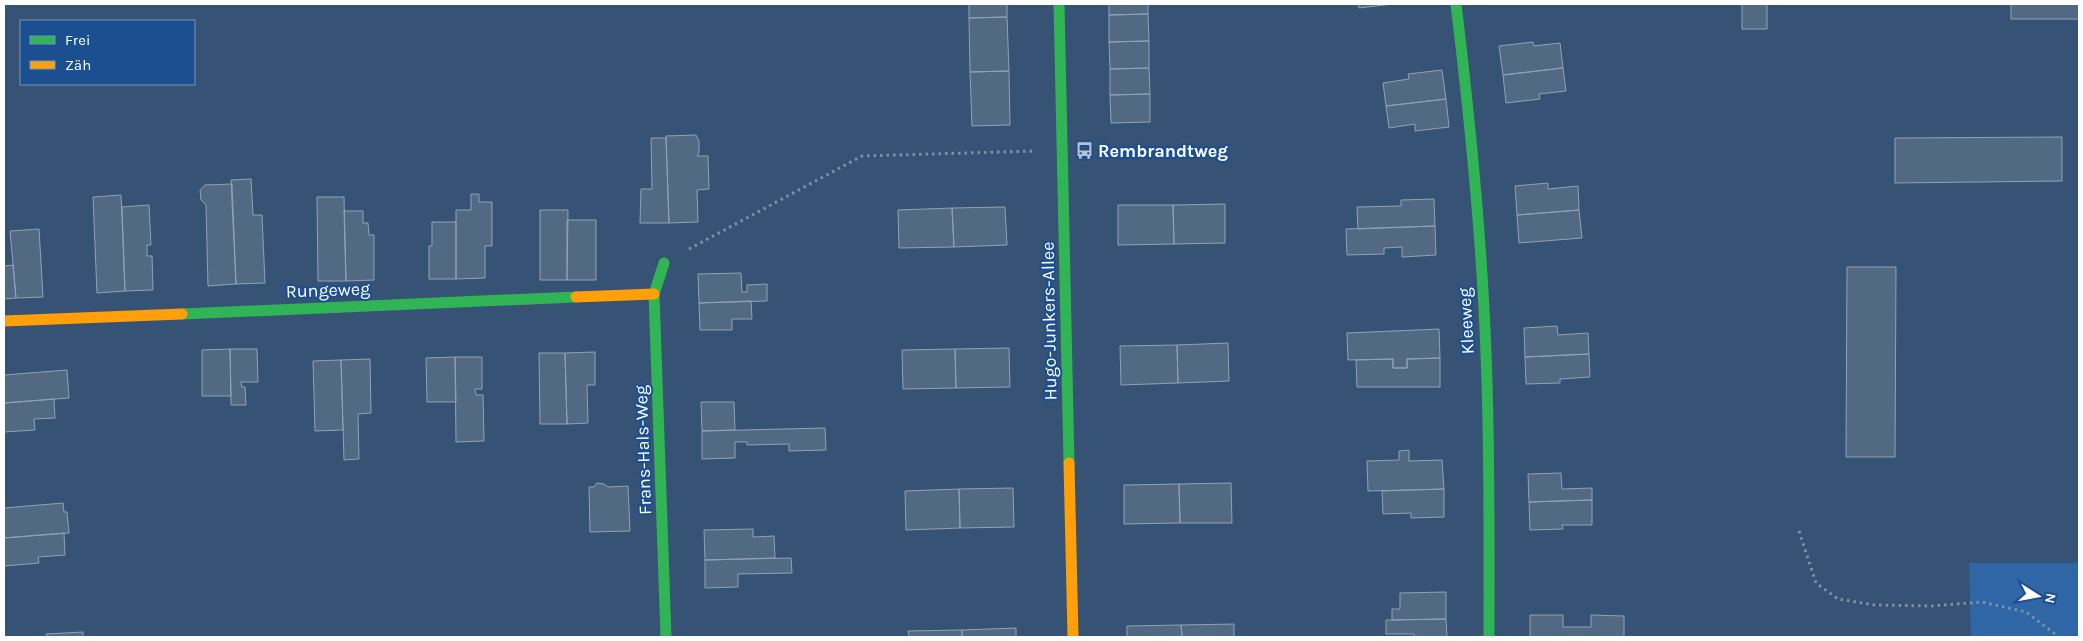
<svg xmlns="http://www.w3.org/2000/svg" width="2083" height="641" viewBox="0 0 2083 641" font-family="Karla,sans-serif">
<rect width="100%" height="100%" fill="#365274"/>
<path fill="#2f66a5" d="M1969,563h110v74h-108z"/>
<path fill="#526984" stroke="#92a2b6" d="M969,4h38v13l-38,1z
M1109,4h39v10l-39,1z
M1358,4h35l-34,4z
M1742,4h25v25h-25z
M2011,4h68v15h-68z
M1109,15l39,-1 1,27 -40,1z
M1007,17l2,54 -39,1 -1,-54z
M1149,41v27l-39,1 -1,-27z
M1533,42l1,4 26,-3 3,25 -60,7 -4,-29z
M1149,68l1,26 -40,1v-26z
M1563,68l3,23 -27,3 1,5 -34,4 -3,-28z
M1442,70l4,29 -60,7 -3,-23 26,-4 -1,-5z
M1009,71l1,54 -38,1 -2,-54z
M1150,94v28l-39,1 -1,-28z
M1446,99l3,28 -34,4v-7l-26,4 -3,-22z
M696,135l3,6v12l-2,3h11l1,33 -12,1 1,32 -29,1 -3,-87z
M2062,137v44l-167,2v-45z
M651,138h15l3,85h-29l1,-34h11z
M251,179l2,36h9l3,68 -29,1 -5,-104z
M1548,183v6l30,-3 1,24 -62,5 -2,-29z
M232,184l4,100 -28,2 -2,-81 -5,-5 -1,-10 5,-5z
M471,194h8v8h13v44h-7v32l-29,1v-69h15z
M121,195l4,96 -28,2 -4,-96z
M317,197h27l2,84h-28z
M1434,199l1,27 -77,3 -1,-22 44,-1v-6z
M1225,204v39l-51,1 -1,-39z
M149,205l2,40h-4v11h5l1,34 -28,1 -3,-84z
M1118,205h55l1,39 -56,1z
M1005,207l2,38 -53,2 -2,-39z
M952,208l2,39 -55,1 -1,-38z
M540,210h28l-1,70h-27z
M1579,210l3,28 -63,5 -2,-28z
M344,211h19v12h5l1,12h5v45l-28,1z
M567,220h29v60h-29z
M432,222h24v57h-27v-33h3z
M1435,226l1,29 -34,2v-10l-18,1v6l-37,1 -1,-26z
M39,229l4,68 -27,1 -6,-67z
M13,265l3,33 -12,1v-33z
M1847,267h49l-1,190h-49z
M741,273l1,19h5v-7l20,-1v17l-68,2 -1,-29z
M751,301l1,18h-20v11h-32l-1,-27z
M1557,326l1,9 30,-2 1,21 -64,3 -1,-29z
M1439,329l1,29 -33,1v9h-14v-9l-45,1 -1,-27z
M1228,343l1,38 -51,2 -1,-38z
M1177,345l1,38 -57,2 -1,-39z
M1009,348l1,39 -54,1 -1,-39z
M230,349l1,47h-29v-46z
M230,349h27l1,33h-17l1,5h3l1,18h-15z
M955,349l1,39 -53,1 -1,-39z
M595,352v33h-8l1,38 -21,1 -2,-71z
M539,353h26l2,71h-27z
M1589,354l1,23 -30,2v4l-34,1 -1,-27z
M455,357h27v32h-7l1,6h7l1,46 -28,1z
M455,357l1,45h-29l-1,-44z
M1440,358v29h-83l-1,-27 37,-1v9h14v-9z
M370,359l1,54 -13,1 1,45 -15,1 -3,-100z
M341,360l2,70 -28,1 -2,-70z
M67,370l2,28 -65,5v-28z
M54,399l1,19 -21,1 1,11 -31,2v-29z
M701,402h33l1,28 -33,1z
M825,428l1,22 -37,1v-7l-42,1v-3h-12v16l-33,1v-28z
M1409,450v11l33,-1 2,29 -76,2 -1,-30 32,-1v-9z
M1561,473l1,16 30,-1v12l-63,2 -1,-28z
M597,483l7,1 4,3 20,-1 2,45 -40,1 -1,-45h5z
M1231,483l1,40h-52l-1,-39z
M1179,484l1,39 -56,1v-39z
M1013,488l1,39 -54,1 -1,-39z
M959,489l1,39 -54,2 -1,-39z
M1444,489v28l-33,1v-5l-28,1 -1,-23z
M1592,500v25h-30l1,4 -33,1 -1,-28z
M63,503l1,9h3l2,21 -65,5v-30z
M753,529v8l21,-1 1,22 -70,2 -1,-30z
M64,533l1,22 -27,2 1,6 -35,3v-28z
M791,558l1,15 -54,1v13l-33,1v-28z
M1446,592v27l-54,1v-11h8v-16z
M1530,615h33v12h28v-12l33,1v21h-94z
M1446,619l1,18h-33v-3h-28v-14z
M1234,624v13h-52l-1,-12z
M1181,625l1,12h-55v-11z
M1016,628v9h-54v-7z
M962,630v7h-53l-1,-6z
M83,632v5h-36l-1,-3z"/>
<g fill="none" stroke-linecap="round" stroke-linejoin="round">
<path stroke="#7d92a8" stroke-width="3" stroke-dasharray="2.5 4" stroke-linecap="butt" d="M689,249l173,-93 172,-5
M1799,531l17,52 22,16 37,6 57,1 50,-4 44,10 33,25"/>
<path stroke="#30b455" stroke-width="11" d="M1059,4l10,459
M1456,4c14,116 26,233 30,350 4,94 3,189 3,283
M664,263l-10,31 12,343
M182,314l394,-17"/>
<path stroke="#ff9f0a" stroke-width="11" d="M576,297l78,-3
M4,321l178,-7
M1069,463l4,174"/>
</g>
<defs>
<symbol id="bus-bare" viewBox="-9 -9 18 18"><path d="M-5-6H5V4H4V6H2V4H-2V6H-4V4H-5ZM-3.5-4V0h7V-4ZM-3.5 1.2v1.5H-2V1.2ZM2 1.2v1.5H3.5V1.2Z" fill="#b9c2ce" stroke="#1b4f8f" stroke-width="2.5" paint-order="stroke"/></symbol>
</defs>
<g fill-rule="evenodd">
<use href="#bus-bare" x="1072" y="138" width="25" height="25"/>
</g>
<g text-anchor="middle" stroke-width="4" stroke-linejoin="round" paint-order="stroke">
<g font-size="18" font-weight="bold" fill="#fff" stroke="#1b4f8f" text-anchor="start">
<text x="1098" y="157">Rembrandtweg</text>
</g>
<g font-size="18" fill="#fff" stroke="#1b4f8f">
<text transform="translate(328 290) rotate(-2)" y="6">Rungeweg</text>
<text transform="translate(1049 321) rotate(-91)" y="6">Hugo-Junkers-Allee</text>
<text transform="translate(1466 321) rotate(-93)" y="6">Kleeweg</text>
<text transform="translate(643 450) rotate(-92)" y="6">Frans-Hals-Weg</text>
</g>
</g>
<rect width="2083" height="641" fill="none" stroke="#ffffff" stroke-width="10"/>
<rect x="20" y="20" width="175" height="65" fill="#1b4f8f" stroke="#7695bc"/>
<rect x="30" y="36" width="25" height="8" fill="#30b455" stroke="#7695bc"/>
<text x="65" y="45" font-size="15" fill="#ffffff">Frei</text>
<rect x="30" y="61" width="25" height="8" fill="#ff9f0a" stroke="#7695bc"/>
<text x="65" y="70" font-size="15" fill="#ffffff">Zäh</text>
<g transform="translate(2038 596) rotate(101)" stroke="#1b4f8f" stroke-width="4" paint-order="stroke">
<path d="M0-4L9 19L0 12L-9 19Z" fill="#ffffff"/>
<text y="-8" font-size="14" font-weight="bold" text-anchor="middle" fill="#ffffff">N</text>
</g>
</svg>
